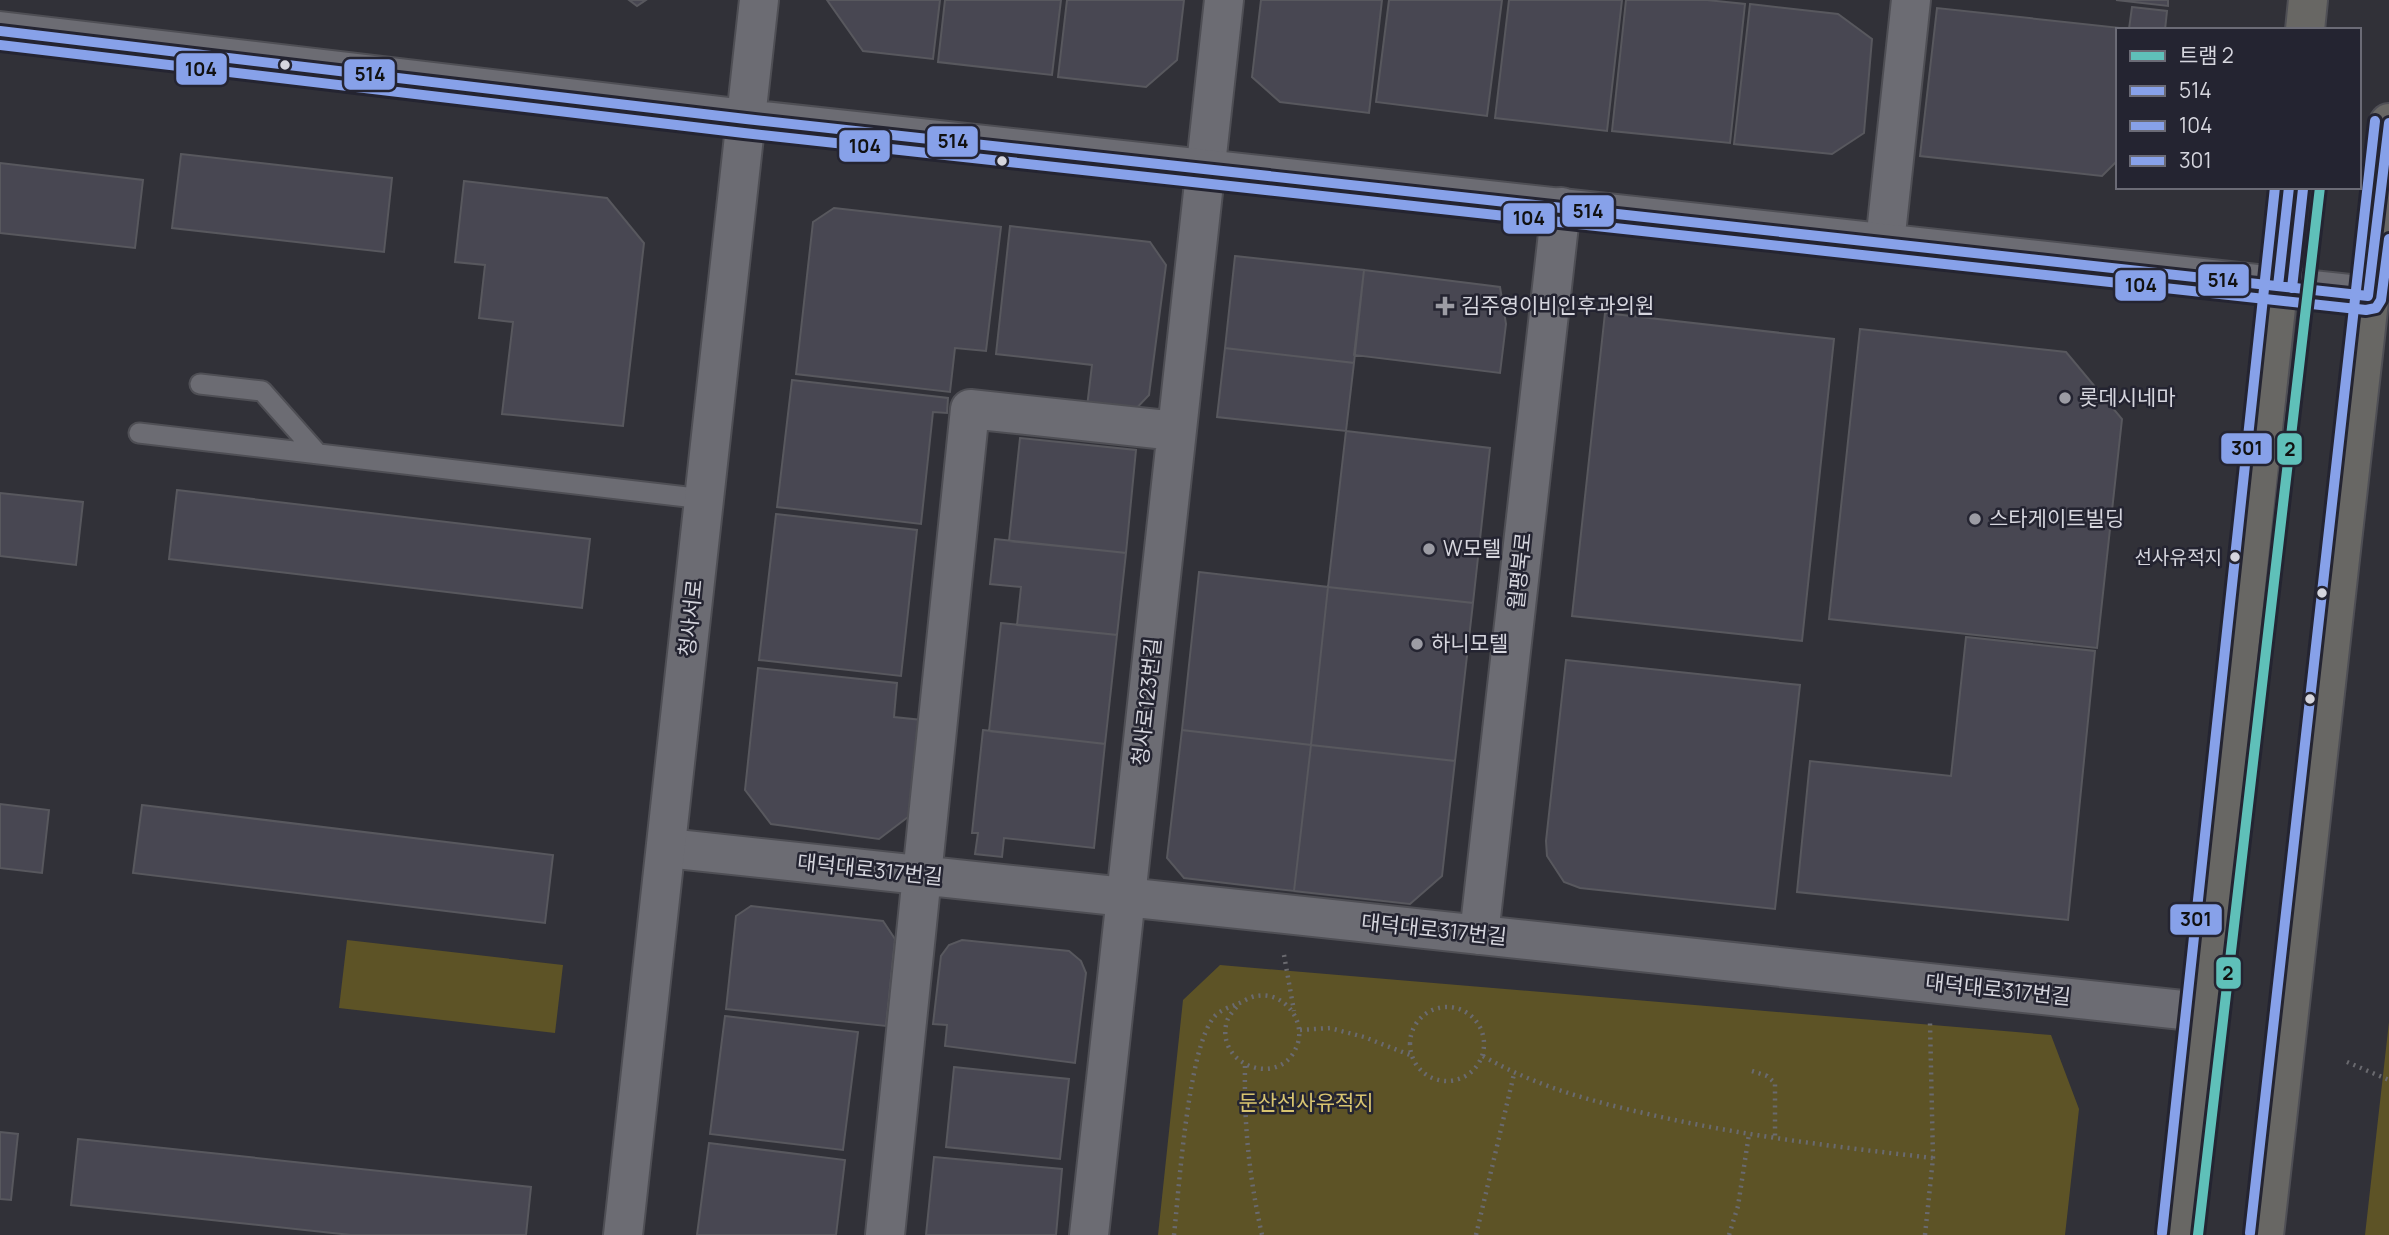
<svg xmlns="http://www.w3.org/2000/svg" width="2389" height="1235" viewBox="0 0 2389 1235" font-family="Manrope,'Noto Sans KR',sans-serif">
<rect width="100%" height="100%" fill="#313138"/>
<path fill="#5d5326" d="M347,940l216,25 -8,68 -216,-25z
M1220,965l831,70 28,74 -14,126h-907l25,-235z
M2389,1022v213h-24z"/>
<path fill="#484752" stroke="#58585e" stroke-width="2" d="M629,0h17l-9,6z
M827,0h113l-7,59 -70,-8z
M945,0h116l-9,75 -114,-13z
M1067,0h117l-7,60 -31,27 -88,-10z
M1261,0h121l-13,113 -89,-11 -28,-25z
M1389,0h113l-15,116 -111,-14z
M1509,0h113l-15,131 -112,-13z
M1626,0h81l38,4 -15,139 -118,-12z
M2116,0h52v6z
M1750,4l88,10 34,25 -8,94 -32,21 -98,-10z
M2132,7l35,4 -2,19h-47v130l-16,16 -182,-20 17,-148 192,21z
M181,154l211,24 -8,74 -212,-24z
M0,163l143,17 -8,68 -135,-15z
M464,181l143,17 37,45 -21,183 -121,-12 11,-92 -34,-4 6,-53 -30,-3z
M834,208l167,19 -15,124 -31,-3 -5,44 -154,-18 17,-152z
M1010,226l140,16 16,23 -17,130 -17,18 -45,-6 5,-42 -96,-11z
M1235,256l129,14 -10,93 -129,-15z
M1364,270l136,17 6,37 -6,49 -146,-18z
M1605,313l229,26 -32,302 -230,-25z
M1860,329l206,23 56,67 -25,229 -268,-29z
M1225,348l129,15 -8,68 -129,-14z
M792,380l156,18 -1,15 -14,-1 -12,112 -144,-17z
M1346,431l144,17 -17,155 -145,-16z
M1020,438l116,12 -10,103 -117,-12z
M177,490l413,49 -8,69 -413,-49z
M0,493l83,9 -7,63 -76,-9z
M776,514l141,16 -16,146 -142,-16z
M995,539l131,14 -9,82 -100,-10 4,-38 -31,-3z
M1199,572l129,15 -17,158 -129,-15z
M1328,587l145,16 -18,158 -144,-16z
M1001,623l116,12 -12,109 -116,-13z
M1966,637l129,14 -27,269 -271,-28 13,-131 141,15z
M1566,660l234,25 -25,224 -195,-21 -16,-6 -17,-26 -1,-15z
M758,668l139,15 -3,34 28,3 -10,94 -33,25 -108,-15 -26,-34z
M983,730l122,14 -11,104 -90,-10 -2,19 -27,-3 3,-21h-6z
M1182,730l129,15 -17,146 -110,-13 -17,-20z
M1311,745l144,16 -13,115 -32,28 -116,-13z
M0,804l49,6 -7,63 -42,-5z
M142,805l411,50 -8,68 -412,-50z
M751,906l132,15 12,18 -9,87 -160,-17 10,-93z
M962,940l107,11 12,10 5,12 -11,90 -130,-17 2,-21 -14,-1 8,-68 8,-11z
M725,1016l133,16 -15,118 -133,-16z
M954,1067l115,12 -9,80 -114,-12z
M0,1132l18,2 -7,66 -11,-1z
M78,1139l453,48 -5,48h-175l-280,-30z
M709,1143l136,17 -9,75h-139z
M934,1157l128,12 -6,66h-130z"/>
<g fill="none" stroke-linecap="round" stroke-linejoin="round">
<defs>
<path id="service" d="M200,384l62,7 56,63
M139,433l565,66"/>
<path id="minor" d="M1885,243l26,-243
M667,848l1534,164
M1479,935l82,-728
M885,1235l85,-826 206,22
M1089,1235l135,-1235"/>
<path id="tertiary" d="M0,31l746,88 1622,177
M623,1235l136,-1235"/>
<path id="primary" d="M2305,30l3,-30
M2176,1235l113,-1048
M2264,1235l125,-1112"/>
</defs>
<use href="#service" stroke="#4f4f55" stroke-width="23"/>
<use href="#minor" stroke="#4f4f55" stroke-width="42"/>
<use href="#tertiary" stroke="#4f4f55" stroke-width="42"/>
<use href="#primary" stroke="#4f4f55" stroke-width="42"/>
<path stroke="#6a6a6f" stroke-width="4.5" stroke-dasharray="2 5" stroke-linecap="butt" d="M1284,955l10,56
M1410 1044a37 37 0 1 1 74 0a37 37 0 1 1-74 0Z
M1300,1030l30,-2 34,9 46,18
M1483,1056c52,30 107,45 165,58 94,22 190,33 285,44
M2347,1062l42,18
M1245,1066c-1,60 4,110 17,169
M1752,1071l15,5 8,7v56
M1174,1235c5,-46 14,-187 40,-218 6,-7 16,-10 23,-13 6,-2 14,-8 20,-8 28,-5 51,27 39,52 -18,41 -82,16 -69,-27 2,-6 8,-12 12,-17
M1476,1235l38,-161
M1729,1235l9,-29 11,-72
M1925,1235l8,-77 -3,-135"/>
<use href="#service" stroke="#6c6c73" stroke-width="19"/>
<use href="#minor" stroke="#6c6c73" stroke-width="38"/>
<use href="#tertiary" stroke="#6c6c73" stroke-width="38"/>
<use href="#primary" stroke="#686764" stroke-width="38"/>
<defs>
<path id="bus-1" d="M0,31l746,88 1622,177 21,-173
M2278,286l11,-99"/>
<path id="bus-2" d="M0,45l744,88 1622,177 10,-2 5,-8 8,-61
M2292,288l11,-99"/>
<path id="bus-3" d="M2162,1233l113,-1046
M2250,1233l125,-1112"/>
</defs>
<use href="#bus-1" stroke="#242431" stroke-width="16"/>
<use href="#bus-2" stroke="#242431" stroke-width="16"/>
<use href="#bus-3" stroke="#242431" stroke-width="16"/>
<use href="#bus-1" stroke="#87a1e9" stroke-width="10"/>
<use href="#bus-2" stroke="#87a1e9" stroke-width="10"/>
<use href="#bus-3" stroke="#87a1e9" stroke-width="10"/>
<defs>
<path id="tram-1" d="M2198,1235l122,-1048"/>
</defs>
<use href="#tram-1" stroke="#242431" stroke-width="16"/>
<use href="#tram-1" stroke="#5fc0b9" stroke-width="10"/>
</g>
<g fill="#d6d6de" stroke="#242431" stroke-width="2.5">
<circle cx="285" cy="65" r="6"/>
<circle cx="1002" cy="161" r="6"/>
<circle cx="2235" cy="557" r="6"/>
<circle cx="2322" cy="593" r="6"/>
<circle cx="2310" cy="699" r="6"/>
</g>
<g fill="#9c9ca4" stroke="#242431" stroke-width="2.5">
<path d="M1441.5 295.5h7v7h7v7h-7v7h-7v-7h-7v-7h7z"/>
<circle cx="2065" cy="398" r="7"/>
<circle cx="1975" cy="519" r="7"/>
<circle cx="1429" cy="549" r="7"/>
<circle cx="1417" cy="644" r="7"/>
</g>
<g text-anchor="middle" stroke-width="5" stroke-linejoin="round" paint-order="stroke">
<g font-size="19" fill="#d6d6de" stroke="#242431" text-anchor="end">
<text x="2222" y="564">선사유적지</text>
</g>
<g font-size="21" fill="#d6d6de" stroke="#242431" text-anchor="start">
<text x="1461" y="313">김주영이비인후과의원</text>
<text x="2079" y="405">롯데시네마</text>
<text x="1989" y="526">스타게이트빌딩</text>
<text x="1443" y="556">W모텔</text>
<text x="1431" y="651">하니모텔</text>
</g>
<g font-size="21" fill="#d6d6de" stroke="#242431">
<text transform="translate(1520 571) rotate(-84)" y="7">월평북로</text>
<text transform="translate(691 618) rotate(-84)" y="7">청사서로</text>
<text transform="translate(1147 702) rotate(-84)" y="7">청사로123번길</text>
<text transform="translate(870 870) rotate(6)" y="7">대덕대로317번길</text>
<text transform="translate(1434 930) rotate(6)" y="7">대덕대로317번길</text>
<text transform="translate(1998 990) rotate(6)" y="7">대덕대로317번길</text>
</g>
<g font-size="21" fill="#d8c470" stroke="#242431">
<text x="1306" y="1110">둔산선사유적지</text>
</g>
</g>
<g stroke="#242431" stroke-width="2.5">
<rect x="175" y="52" width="53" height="34" rx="7" fill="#87a1e9"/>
<rect x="343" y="58" width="53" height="33" rx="7" fill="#87a1e9"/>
<rect x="926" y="125" width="53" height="33" rx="7" fill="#87a1e9"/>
<rect x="838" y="129" width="53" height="34" rx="7" fill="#87a1e9"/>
<rect x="1561" y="194" width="54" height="34" rx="7" fill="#87a1e9"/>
<rect x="1502" y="202" width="54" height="33" rx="7" fill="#87a1e9"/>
<rect x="2197" y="263" width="53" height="34" rx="7" fill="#87a1e9"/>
<rect x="2114" y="269" width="53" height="33" rx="7" fill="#87a1e9"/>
<rect x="2220" y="432" width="53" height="33" rx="7" fill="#87a1e9"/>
<rect x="2276" y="432" width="27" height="34" rx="7" fill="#5fc0b9"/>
<rect x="2169" y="903" width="54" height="33" rx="7" fill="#87a1e9"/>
<rect x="2215" y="956" width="27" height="34" rx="7" fill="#5fc0b9"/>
</g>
<g font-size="19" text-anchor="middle" font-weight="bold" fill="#111">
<text x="201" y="76">104</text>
<text x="370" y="81">514</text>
<text x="953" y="148">514</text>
<text x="865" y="153">104</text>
<text x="1588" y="218">514</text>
<text x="1529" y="225">104</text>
<text x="2223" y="287">514</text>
<text x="2141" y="292">104</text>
<text x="2247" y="455">301</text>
<text x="2290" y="456">2</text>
<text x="2196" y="926">301</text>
<text x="2228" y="980">2</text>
</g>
<rect x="2116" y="28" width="245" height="161" fill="#242431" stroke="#6b6b76" stroke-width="2"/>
<rect x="2130" y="51" width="35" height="10" fill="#5fc0b9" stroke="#6b6b76" stroke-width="2"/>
<text x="2179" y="63" font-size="21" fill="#d6d6de">트램 2</text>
<rect x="2130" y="86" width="35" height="10" fill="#87a1e9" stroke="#6b6b76" stroke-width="2"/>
<text x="2179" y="98" font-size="21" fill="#d6d6de">514</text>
<rect x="2130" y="121" width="35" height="10" fill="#87a1e9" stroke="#6b6b76" stroke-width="2"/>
<text x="2179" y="133" font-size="21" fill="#d6d6de">104</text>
<rect x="2130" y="156" width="35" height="10" fill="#87a1e9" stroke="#6b6b76" stroke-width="2"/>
<text x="2179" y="168" font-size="21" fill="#d6d6de">301</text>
</svg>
